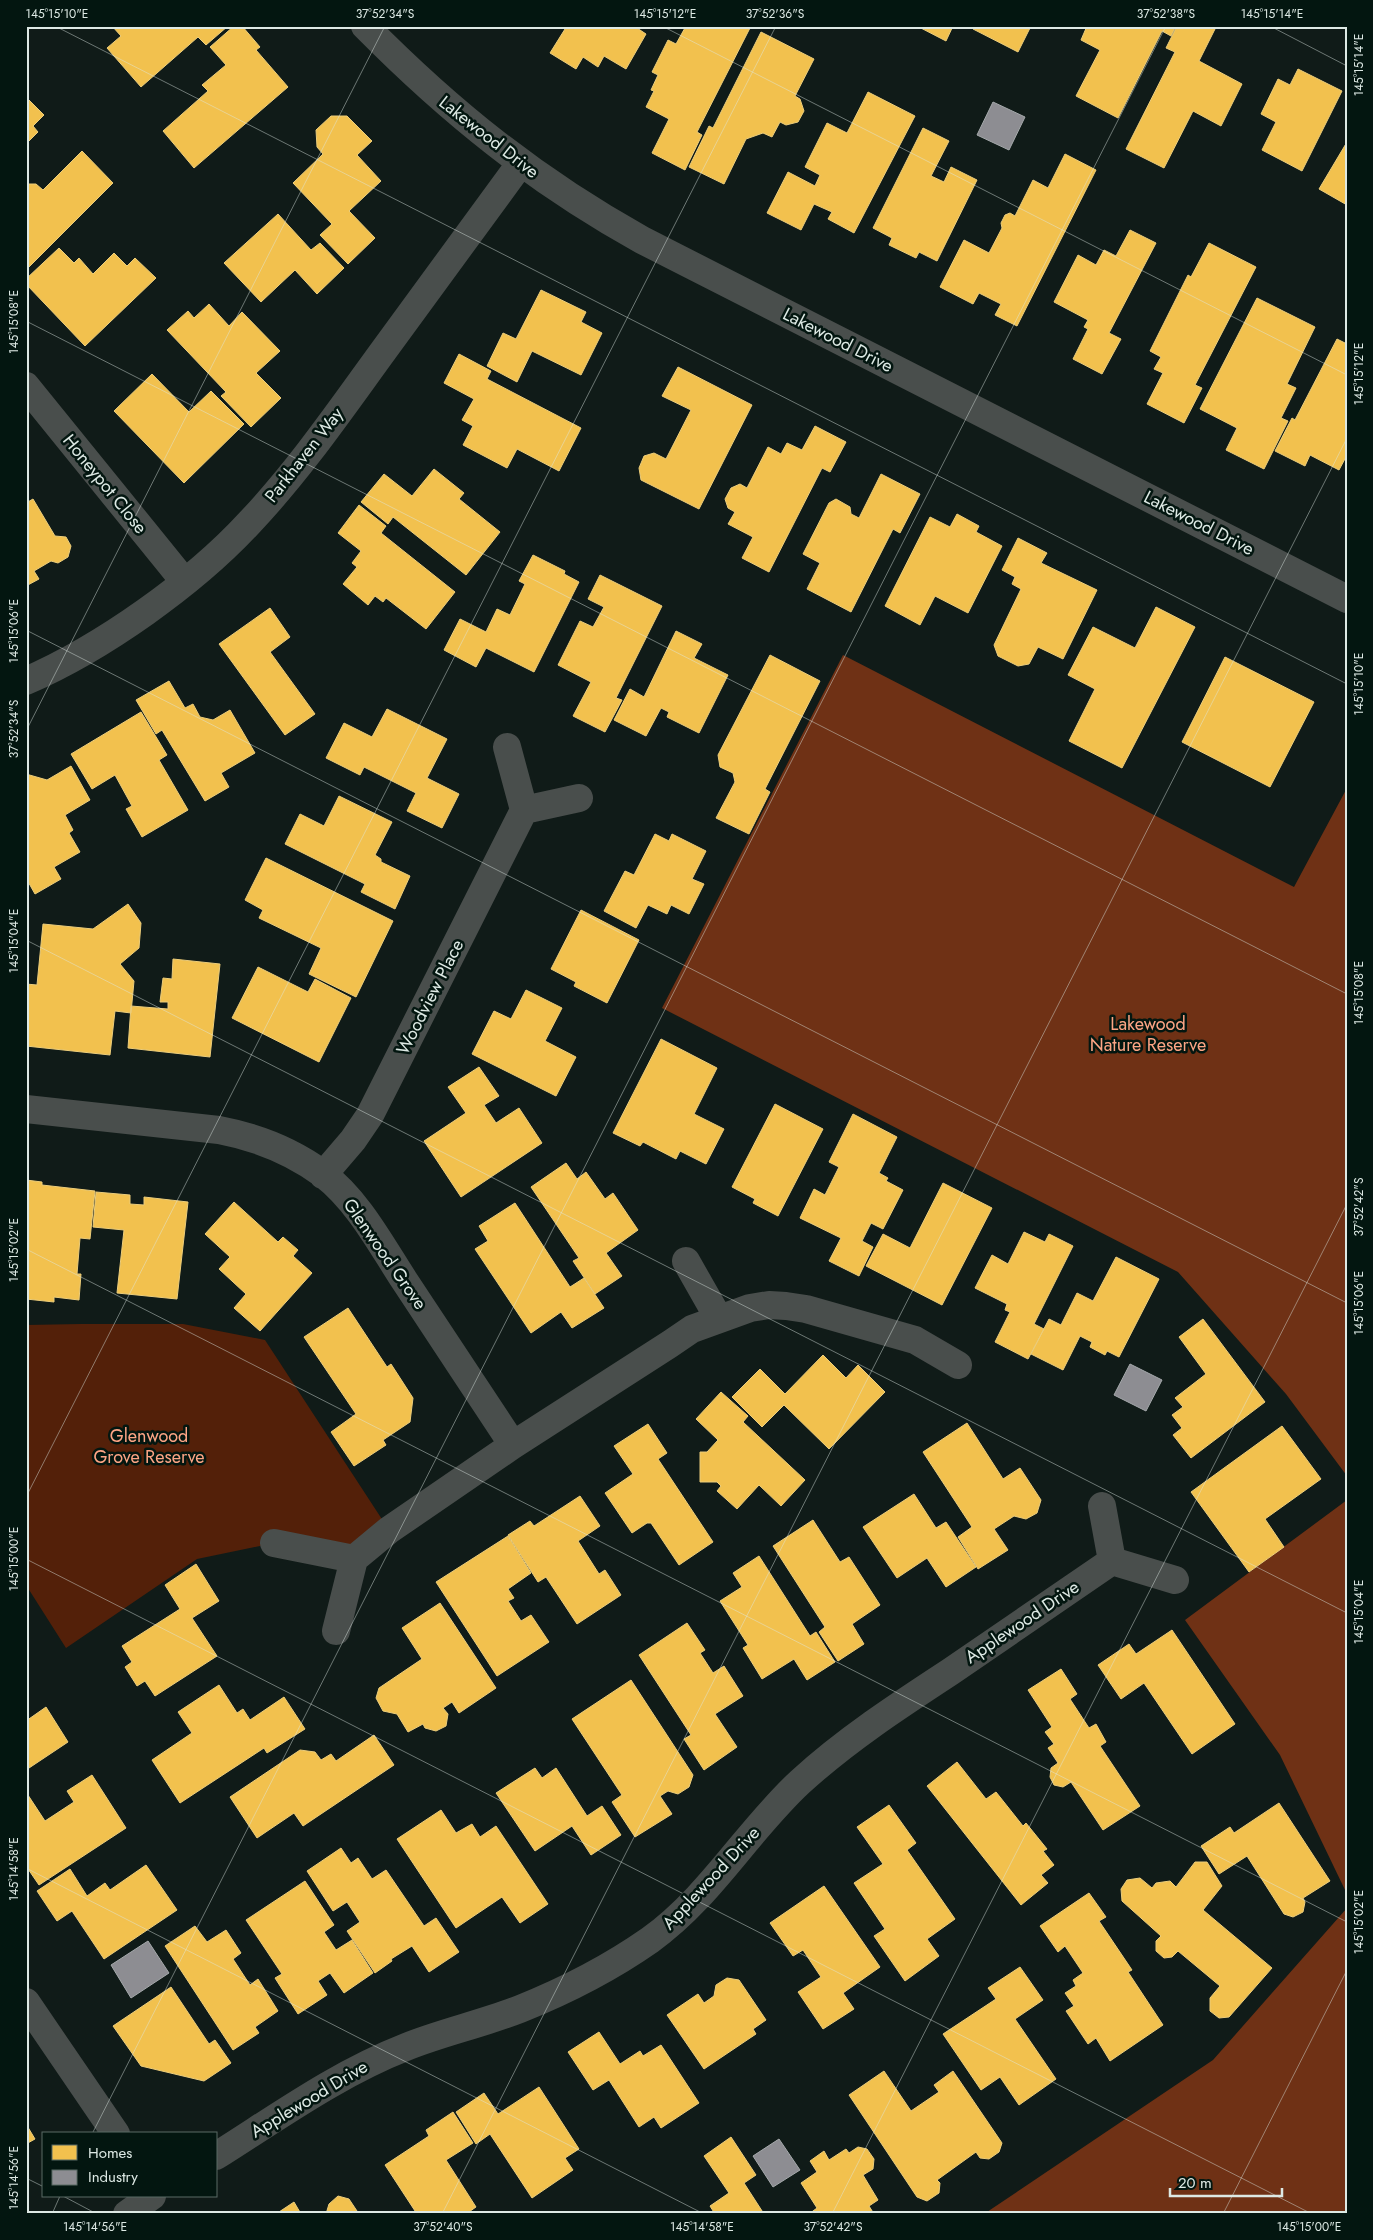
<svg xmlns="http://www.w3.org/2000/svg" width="1373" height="2240" viewBox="0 0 1373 2240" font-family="Jost,sans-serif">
<rect width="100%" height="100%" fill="#101b18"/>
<path fill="#532009" d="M81,1324h102l82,16 124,190 -35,29 -80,-16 -77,16 -131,89 -40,-63v-260z"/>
<path fill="#6f3115" d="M843,655l451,232 53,-99v688l-61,-82 -108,-122 -516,-264z
M1347,1500v394l-67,-139 -95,-135z
M1347,1908v306h-363l229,-154z"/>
<path fill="#f2c14e" stroke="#eccd7b" d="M112,26h116l-22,19 -8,-8 -57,50 -34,-39 14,-12z
M234,26h8l18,21 -4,3 32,37 -94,81 -31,-37 45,-40 -6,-6 24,-20 -16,-18z
M560,26h78l-1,2 9,6 -20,35 -22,-13 -6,11 -15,-10 -7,12 -26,-16 15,-24z
M686,26h65l-54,106 5,3 -17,35 -33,-17 17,-34 -23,-12 8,-16 -3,-1 7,-15 -6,-3 16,-32 8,4z
M917,26h36l-7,15z
M975,26h56l-13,26 -45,-23z
M1087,26h89l-5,10 -9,-5 -44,87 -42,-22 24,-46 -19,-10z
M1177,26l39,1 -17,34 43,23 -21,42 -28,-15 -29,57 -38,-19 49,-97 -9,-4z
M761,32l53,27 -19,37 5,3 4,12 -6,11 -12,3 -6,-3 -8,15 -9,-4 -17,6 -22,45 -35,-17 20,-41 4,2z
M1298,69l44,22 -40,80 -40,-21 14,-28 -15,-8 17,-35 12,6z
M868,92l47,24 -61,117 -26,-14 4,-7 -18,-8 -13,26 -34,-17 21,-41 27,14 5,-11 -15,-8 22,-44 20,10z
M26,97l18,18 -11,11 5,6 -12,12z
M331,116h16l25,25 -15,14 24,26 -32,30 26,27 -27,26 -28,-29 12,-11 -39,-41 30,-29 -6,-7 -1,-17z
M923,128l26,13 -18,35 13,6 7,-15 26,13 -40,81 -18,-9 -3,6 -27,-13 3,-7 -19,-10z
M1347,142v63l-28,-16z
M82,151l31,32 -87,87v-86h10l7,6z
M1065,154l31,16 -79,156 -22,-11 6,-11 -22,-11 -6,11 -33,-17 24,-47 25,13 13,-25 -1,-5 4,-8 5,-2 5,3 18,-36 15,8z
M278,214l33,36 9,-7 24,25 -27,26 -22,-24 -34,32 -37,-39z
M1130,230l26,13 -47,90 12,6 -19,35 -29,-15 15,-30 -4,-2 4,-7 -34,-18 24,-47 18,10 8,-15 12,6z
M1209,243l47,24 -61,118 7,3 -18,35 -37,-19 16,-31 -9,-4 7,-12 -11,-6 38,-76 3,2z
M59,248l15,15 5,-5 14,16 21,-21 13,13 8,-8 21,20 -71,68 -59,-62v-5z
M541,290l45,22 -5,10 21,11 -21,42 -49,-24 -15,31 -30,-16 16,-33 13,6z
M1257,298l58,29 -28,57 9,4 -15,30 7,3 -24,48 -38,-19 11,-22 -37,-19z
M209,304l20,22 13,-14 38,39 -24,22 25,25 -30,29 -30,-31 5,-4 -59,-62 21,-19 6,7z
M1337,339l10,5v111l-8,15 -29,-15 -5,11 -30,-15 17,-33 3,2z
M459,354l32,17 -4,8 94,49 -22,43 -42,-22 -10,19 -44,-23 10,-19 -11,-6 12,-21 -30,-16z
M678,367l74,38 -53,104 -58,-29 -2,-12 5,-12 10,-3 12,6 25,-49 -29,-14z
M152,374l37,38 22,-21 33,33 -60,59 -70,-72z
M815,426l31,16 -16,30 -8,-4 -53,104 -27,-14 11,-21 -25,-13 7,-12 -7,-4 -3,-9 6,-11 9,-4 7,4 21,-41 13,7 6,-11 15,7z
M434,469l30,24 -5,6 41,33 -34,43 -73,-58 -5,7 -27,-22 23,-28 28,22z
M881,474l39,20 -20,39 -7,-4 -42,83 -44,-23 13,-26 -17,-9 26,-51 7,-4 14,8 1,7 8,4z
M33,499l22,37 11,1 5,9 -3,11 -10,6 -7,-2 -17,10 5,8 -13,7v-83z
M359,505l27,21 -5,7 74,59 -29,37 -40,-31 -3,4 -8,-6 -7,9 -25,-21 14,-17 -5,-4 9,-12 -23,-18z
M957,514l22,12 -3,6 26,14 -34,67 -33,-17 -15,29 -35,-19 45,-89 20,10z
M1018,538l29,15 -6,10 56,27 -34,69 -25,-12 -9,17 -11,2 -20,-10 -4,-11 27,-56 -9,-5 3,-7 -13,-7z
M533,555l32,16 -1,3 15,8 -45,90 -48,-24 -10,19 -32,-17 16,-31 26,13 11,-23 13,6 15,-31 -6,-3z
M600,575l62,31 -46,92 6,2 -17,32 -32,-16 18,-34 -33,-17 22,-44 13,6 11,-20 -16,-8z
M1156,607l39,20 -73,141 -53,-27 26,-52 -27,-14 25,-48 42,21z
M270,608l20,29 -20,15 45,62 -30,21 -66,-91z
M676,631l26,13 -8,14 34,17 -29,58 -32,-16 2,-5 -8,-4 -15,28 -32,-16 16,-31 14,8z
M770,655l50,26 -55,108 5,3 -21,42 -33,-16 19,-36 -2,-9 -13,-6 -2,-12z
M1225,657l89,45 -44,85 -88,-45z
M169,681l16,27 8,-4 7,13 13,3 17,-10 25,43 -34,20 8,14 -24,14 -43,-71 -6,4 -20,-34z
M387,709l60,30 -20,39 32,16 -17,34 -35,-17 9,-18 -52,-26 -4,8 -34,-17 18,-35 28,14z
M141,712l26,43 -8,5 29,50 -46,27 -16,-28 6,-3 -17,-31 -23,14 -21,-35z
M71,766l19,34 -25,15 8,15 -4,3 11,19 -26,15 7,12 -26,15 -9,-16v-104l21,6z
M339,796l53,26 -17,33 6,4v3l29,14 -15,33 -34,-17 4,-8 -80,-40 15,-30 24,12z
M655,834l14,7 3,-7 34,17 -14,28 12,5 -15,30 -18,-9 -4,9 -19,-9 -12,23 -32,-17 21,-40 9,4z
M266,858l127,63 -37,76 -47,-23 12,-26 -62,-30 4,-8 -18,-10z
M128,904l13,19 -2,25 -19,16 14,17 -3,32 -16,-2 -5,44 -84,-9v-62l11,1 6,-61 50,5z
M581,910l58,30 -32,63 -33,-17 2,-4 -25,-13z
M173,959l47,5 -10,93 -82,-9 3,-42 37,3v-7h-8l3,-24 9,1z
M258,967l50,25 7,-13 36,19 -32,64 -87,-44z
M526,990l36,18 -17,33 31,16 -20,39 -84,-42 22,-43 17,8z
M661,1039l56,29 -23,46 30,15 -18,35 -26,-13 -4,8 -33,-17 -3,4 -27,-13z
M479,1067l20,29 -15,9 12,18 23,-15 23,35 -81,54 -37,-56 42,-28 -18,-26z
M775,1104l48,25 -45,87 -25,-13 2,-4 -23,-12z
M853,1114l44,23 -18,36 9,5 -2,3 17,9 -20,39 -12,-6 -9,18 11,6 -14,29 -30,-15 12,-23 -41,-20 14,-29 11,6 14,-28 -10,-5z
M566,1163l11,16 9,-7 19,27 8,-6 25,37 -32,23 16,23 -27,18 -22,-33 6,-3 -48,-71z
M26,1180l16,2v3l53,6 -5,48 -10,-1 -3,36h4l-2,26 -25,-3v5l-28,-3z
M943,1183l49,25 -50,97 -76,-39 17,-32 27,14z
M96,1192l34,3v9l14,1v-8l44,5 -11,97 -60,-6 7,-63 -31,-3z
M234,1202l44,40 5,-5 15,13 -5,6 19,17 -52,58 -26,-23 12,-14 -27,-25 11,-12 -25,-23z
M515,1203l55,84 14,-9 20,30 -32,20 -11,-16 -30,21 -56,-84 13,-8 -9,-15z
M1024,1232l21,10 4,-8 24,12 -39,78 10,5 -16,30 -33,-17 15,-30 -5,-2 2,-6 -32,-16 17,-33 16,9z
M1116,1257l43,22 -40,78 -12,-6 -2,4 -15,-8 2,-5 -12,-6 -17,34 -32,-16 18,-35 12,6 16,-32 16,8z
M348,1308l39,59 4,-3 22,34 -3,24 -27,18 3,5 -32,21 -23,-34 25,-18 -52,-77z
M1203,1319l62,83 -74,56 -18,-23 9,-7 -10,-13 11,-8 -8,-9 31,-24 -27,-37z
M823,1355l23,23 12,-13 27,27 -56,57 -45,-44 -22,22 -30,-30 28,-28 25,25z
M721,1392l27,24 -5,6 62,58 -24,26 -22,-21 -22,24 -20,-18 4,-5 -4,-4h-17v-30h7l11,-12 -22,-21z
M967,1423l36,56 17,-11 21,32 -4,13 -11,6 -12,-3 -20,13 14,21 -30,19 -20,-32 14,-10 -49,-75z
M648,1424l19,29 -9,6 55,83 -34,23 -28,-42h-4l-15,10 -27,-40 28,-19 -19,-28z
M1282,1426l39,53 -56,40 19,28 -35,25 -58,-80z
M914,1494l22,34 10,-6 30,45 -30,20 -19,-29 -30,20 -34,-51z
M580,1496l20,30 -22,15 21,33 6,-4 16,25 -44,29 -31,-47 -8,5 -30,-47 22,-14 4,5z
M813,1520l27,42 9,-5 31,48 -28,19 12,20 -26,17 -19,-29 6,-5 -52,-81z
M508,1536l23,37 -23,16 6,9 -6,3 13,20 10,-6 18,27 -52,34 -61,-94z
M759,1556l51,80 6,-4 19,30 -28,18 -13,-21 -32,20 -19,-31 5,-3 -28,-44 22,-14 -9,-14z
M196,1564l23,37 -27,17 25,38 -62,40 -10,-15 -8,5 -12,-19 7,-5 -10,-16 58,-37 -15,-24z
M440,1603l56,85 -37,25 -7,-11 -9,6 5,6 -2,12 -10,5 -11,-3 -2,-4 -15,8 -11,-18 -14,-3 -7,-13 3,-10 43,-29 -20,-31z
M687,1623l18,27 -5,3 13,20 11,-7 19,30 -28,18 22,33 -33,23 -20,-31 7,-4 -52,-80z
M1172,1630l63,94 -43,30 -48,-71 -23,16 -23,-34 31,-21 7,10z
M1061,1669l16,25 -7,5 19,29 7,-4 10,18 -6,4 40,60 -37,24 -32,-48 -8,5 -9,-2 -4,-8 1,-9 7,-5 -10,-15 6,-4 -9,-12 7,-5 -24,-37z
M631,1680l62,95 -4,12 -11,7 -10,-3 -8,5 12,18 -37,23 -23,-35 10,-7 -50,-76z
M219,1685l18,28 6,-4 7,11 34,-23 21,32 -38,24 -3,-5 -84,55 -28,-43 40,-27 -14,-21z
M46,1707l22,35 -42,28v-49z
M374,1735l20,30 -91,61 -9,-13 -37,25 -27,-41 70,-47 15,2 6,8 10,-6 5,7z
M957,1762l29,37 10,-7 27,34 3,-3 21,26 -4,2 11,14 -13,10 7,8 -27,22 -94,-119z
M535,1768l7,10 14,-10 31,48 15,-10 19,29 -30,20 -19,-29 -37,25 -39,-58z
M92,1775l34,53 -87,57 -13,-19v-74l19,29 29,-19 -7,-11z
M1279,1803l51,78 -27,17 2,4 -2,10 -10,5 -9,-3 -37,-58 -28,18 -18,-28 29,-19 4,6z
M889,1805l27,38 -9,7 48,69 -28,20 12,17 -34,25 -31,-45 11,-7 -31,-46 29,-19 -26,-37z
M441,1810l15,23 16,-9 8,13 16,-11 52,78 -28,19 -18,-26 -46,31 -59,-89z
M341,1848l10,15 7,-5 14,21 14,-9 38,56 12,-8 23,34 -30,20 -17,-26 -21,13 1,2 -17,12 -28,-42 13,-9 -13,-20 -14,9 -26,-40z
M1195,1862h12l15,24 -19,24 69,58 -43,49 -10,1 -9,-7v-13l10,-12 -42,-35 -6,6 -8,1 -8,-7v-10l5,-5 -39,-35 -1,-12 6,-9 13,-2 12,10 4,-5 14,-2 6,6z
M146,1865l31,45 -73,49 -32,-48 -15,10 -20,-30 33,-22 17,27 18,-13 5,7z
M305,1881l29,44 -10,7 12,18 16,-10 21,33 -29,20 -14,-20 -12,8 9,14 -29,19 -23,-36 7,-4 -36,-54z
M824,1886l56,81 -37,26 11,16 -31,20 -25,-37 23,-15 -18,-27 -10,6 -23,-33z
M1089,1893l17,24 -7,4 33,49 -4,2 35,53 -53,36 -14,-23 -8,6 -22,-33 8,-5 -9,-13 11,-7 -3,-6 10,-7 -18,-27 -7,6 -18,-26z
M195,1926l12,16 19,-12 15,23 -8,6 17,26 8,-6 20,32 -23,16 4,6 -26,17 -68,-104z
M1020,1967l23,33 -28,19 41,60 -37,26 -19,-28 -19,13 -38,-56 53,-35 -8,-11z
M727,1978l12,2 27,40 -13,9 3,5 -52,35 -37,-54 31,-21 6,9 10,-7 2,-11z
M171,1987l38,57 6,-4 16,23 -27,18 -63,-15 -28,-40z
M599,2032l21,32 20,-13 3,5 18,-11 38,58 -38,25 -7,-11 -15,10 -30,-47 -16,10 -25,-38z
M884,2071l27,40 28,-19 -5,-7 19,-14 49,72 -3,9 -10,7 -9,-1 -4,-6 -39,28 3,3 -1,10 -12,8 -10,-4 -68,-102z
M539,2087l40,62 -14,9 8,12 -41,28 -42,-64 -14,10 -20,-32 28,-19 14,21z
M453,2112l20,31 -27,17 30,47 -10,7h-49l-32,-49 44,-29 -3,-6z
M26,2124l9,15 -9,5z
M731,2137l25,38 -12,8 20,31h-49l-5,-8 19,-13 -25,-37z
M858,2147l9,2 7,10 -1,10 -10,6 15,25 -9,6 5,8h-65l8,-6 -16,-25 16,-11 -7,-11 14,-10 5,9 17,-11 3,4z
M338,2196l11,3 10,15h-33l3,-10z
M294,2202l7,12h-25z"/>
<path fill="#8d8d92" stroke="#a5a9ab" d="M993,102l32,15 -16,33 -32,-15z
M1130,1364l32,16 -16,31 -32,-16z
M148,1941l21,32 -38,25 -20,-33z
M779,2139l21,31 -27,17 -20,-31z"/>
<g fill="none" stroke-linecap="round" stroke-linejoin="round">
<path stroke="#494e4c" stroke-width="28" d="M365,26c86,87 171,155 277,214l705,359
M26,386l158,195
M26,681c76,-33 168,-98 224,-159 50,-53 91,-113 134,-172 45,-62 91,-124 136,-186
M524,810l55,-12
M26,1109l193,21c37,7 73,21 104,44 35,27 57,69 81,106 36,55 73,110 109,165
M323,1175l30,-35 17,-25 154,-305 -17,-63
M686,1261l33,58
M1102,1506l10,55 63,19
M274,1543l80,16 -18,72
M354,1559l35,-29 124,-85 157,-101 22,-15 58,-21 19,-3 17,1 20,3 109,31 43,25
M26,2002l90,132
M216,2156c62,-39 121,-82 190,-109 37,-15 76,-23 114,-38 45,-18 90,-41 130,-69 60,-43 97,-109 150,-158 46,-42 98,-76 150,-110 54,-37 108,-74 162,-111
M127,2214l25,-18"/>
</g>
<path fill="none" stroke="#dde9e4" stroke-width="1" stroke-opacity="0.45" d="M55,26l1292,658M662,26l685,349M1270,26l77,40M26,321l1321,673M26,630l1321,673M26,731l359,-705M26,940l1321,673M26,1249l1321,673M26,1497l750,-1471M26,1559l1286,655M26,1868l678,346M92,2134l1074,-2108M26,2178l18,9M63,2196l34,18M52,2214l8,-18M442,2214l905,-1776M832,2214l515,-1010M1223,2214l124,-244"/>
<g text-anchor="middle" stroke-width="5" stroke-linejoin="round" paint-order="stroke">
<g font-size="18" fill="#dde9e4" stroke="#031610">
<text transform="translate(489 137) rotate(38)" y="6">Lakewood Drive</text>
<text transform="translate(838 340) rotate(27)" y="6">Lakewood Drive</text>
<text transform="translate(304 455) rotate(-52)" y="6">Parkhaven Way</text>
<text transform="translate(105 484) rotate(51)" y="6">Honeypot Close</text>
<text transform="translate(1199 523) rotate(27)" y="6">Lakewood Drive</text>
<text transform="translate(430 997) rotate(-63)" y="6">Woodview Place</text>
<text transform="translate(385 1254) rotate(55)" y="6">Glenwood Grove</text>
<text transform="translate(1022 1622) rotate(-34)" y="6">Applewood Drive</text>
<text transform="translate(711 1878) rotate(-47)" y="6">Applewood Drive</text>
<text transform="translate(309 2099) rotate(-31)" y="6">Applewood Drive</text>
</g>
<g font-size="18" fill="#fda585" stroke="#031610">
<text x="1148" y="1030">Lakewood<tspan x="1148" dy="21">Nature Reserve</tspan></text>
<text x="149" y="1442">Glenwood<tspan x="149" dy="21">Grove Reserve</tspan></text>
</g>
</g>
<rect width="1373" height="2240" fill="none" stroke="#031610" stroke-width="55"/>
<rect x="42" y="2132" width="175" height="65" fill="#031610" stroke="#5a6a65"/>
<rect x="52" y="2145" width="25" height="15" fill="#f2c14e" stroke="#5a6a65"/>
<text x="88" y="2158" font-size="15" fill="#dde9e4">Homes</text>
<rect x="52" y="2170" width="25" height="15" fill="#8d8d92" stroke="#5a6a65"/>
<text x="88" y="2182" font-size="15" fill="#dde9e4">Industry</text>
<path d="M1170 2188v8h112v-8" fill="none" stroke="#dde9e4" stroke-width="2.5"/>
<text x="1178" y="2188" font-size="15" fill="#dde9e4" stroke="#031610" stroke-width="4" paint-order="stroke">20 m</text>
<rect x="28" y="28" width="1318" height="2184" fill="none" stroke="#dde9e4" stroke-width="2"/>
<g font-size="12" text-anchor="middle" fill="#dde9e4">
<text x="57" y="18">145°15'10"E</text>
<text x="385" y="18">37°52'34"S</text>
<text x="665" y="18">145°15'12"E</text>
<text x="775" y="18">37°52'36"S</text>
<text x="1166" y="18">37°52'38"S</text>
<text x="1272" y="18">145°15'14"E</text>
<text transform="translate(1359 65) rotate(-90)" y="4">145°15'14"E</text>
<text transform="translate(14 322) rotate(-90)" y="4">145°15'08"E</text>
<text transform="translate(1359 374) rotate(-90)" y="4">145°15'12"E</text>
<text transform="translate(14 631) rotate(-90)" y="4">145°15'06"E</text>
<text transform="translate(1359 684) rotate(-90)" y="4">145°15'10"E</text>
<text transform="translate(14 729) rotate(-90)" y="4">37°52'34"S</text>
<text transform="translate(14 941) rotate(-90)" y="4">145°15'04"E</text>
<text transform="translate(1359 993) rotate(-90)" y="4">145°15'08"E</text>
<text transform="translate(1359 1207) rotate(-90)" y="4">37°52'42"S</text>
<text transform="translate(14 1250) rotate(-90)" y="4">145°15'02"E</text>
<text transform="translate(1359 1303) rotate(-90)" y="4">145°15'06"E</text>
<text transform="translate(14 1559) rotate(-90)" y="4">145°15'00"E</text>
<text transform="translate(1359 1612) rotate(-90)" y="4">145°15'04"E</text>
<text transform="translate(14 1869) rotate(-90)" y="4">145°14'58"E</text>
<text transform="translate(1359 1922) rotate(-90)" y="4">145°15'02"E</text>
<text transform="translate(14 2178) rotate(-90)" y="4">145°14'56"E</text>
<text x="95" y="2231">145°14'56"E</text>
<text x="443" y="2231">37°52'40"S</text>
<text x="702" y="2231">145°14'58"E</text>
<text x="833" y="2231">37°52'42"S</text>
<text x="1309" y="2231">145°15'00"E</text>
</g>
</svg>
